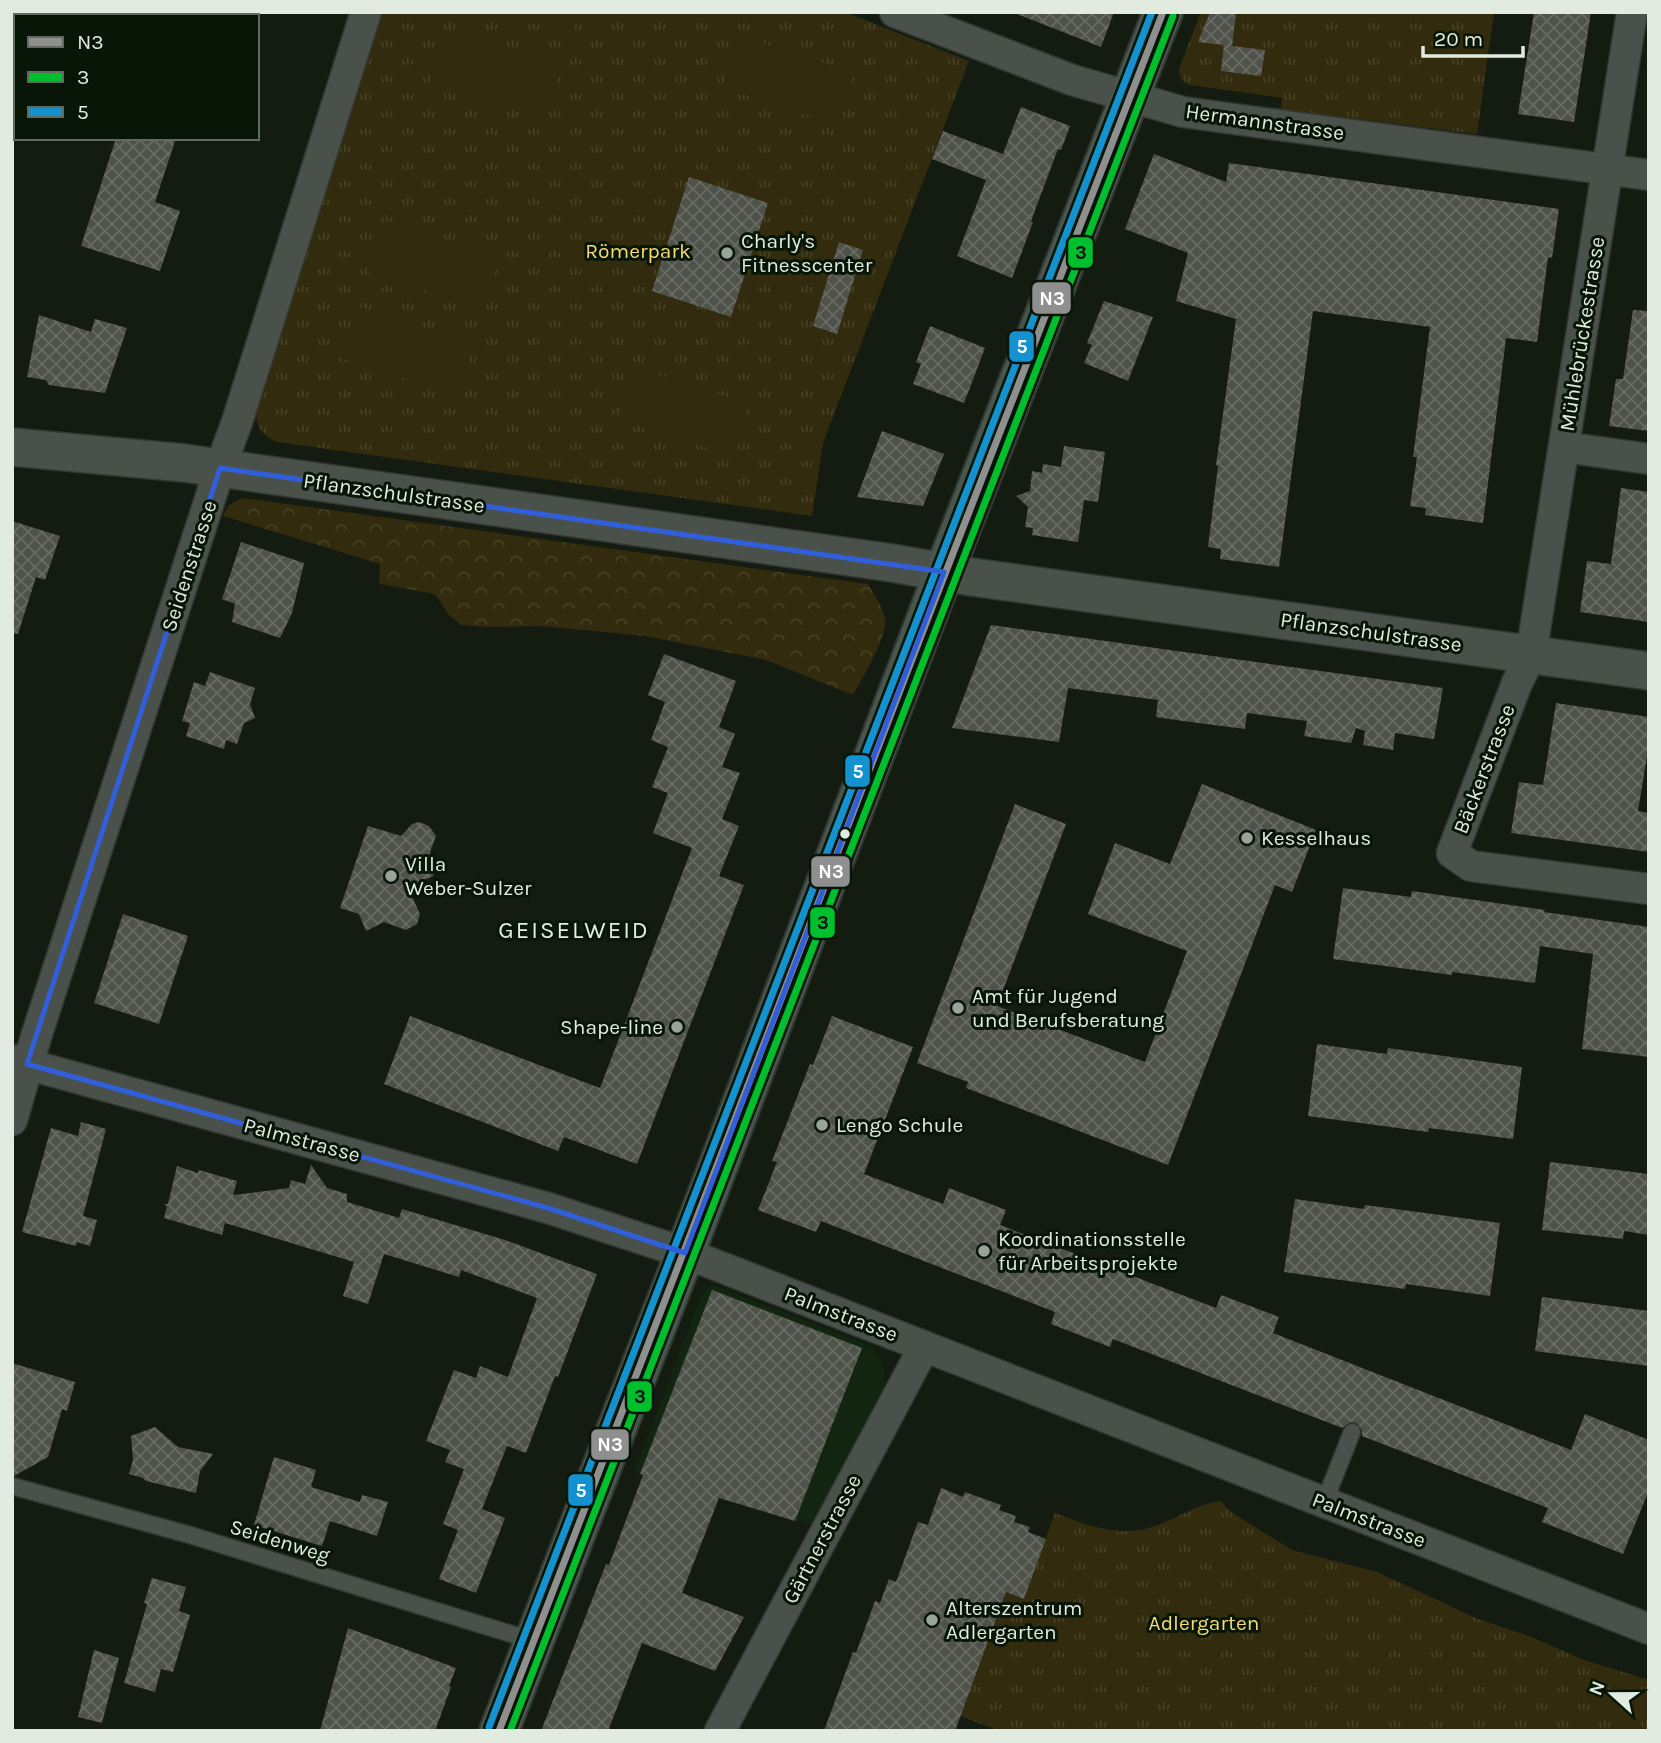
<svg xmlns="http://www.w3.org/2000/svg" width="1661" height="1743" viewBox="0 0 1661 1743" font-family="Karla,sans-serif">
<defs>
<pattern id="forest-crowns" width="20" height="18" patternUnits="userSpaceOnUse" patternTransform="scale(1.75)"><rect width="20" height="18" fill="#322b0d"/><path d="M2 6a3 3 0 1 1 6 0M12 15a3 3 0 1 1 6 0" fill="none" stroke="#464024"/></pattern>
<pattern id="park-tufts" width="24" height="20" patternUnits="userSpaceOnUse" patternTransform="scale(1.75)"><rect width="24" height="20" fill="#322b0d"/><path d="M3 7l-1-3M5 7V3M7 7l1-3M15 17l-1-3M17 17v-4M19 17l1-3" fill="none" stroke="#464024"/></pattern>
<pattern id="building-cross-hatch" width="8" height="8" patternUnits="userSpaceOnUse" patternTransform="scale(1.75)"><rect width="8" height="8" fill="#4e5249"/><path d="M0 0l8 8M0 8l8-8" fill="none" stroke="#676b63"/></pattern>
</defs>
<rect width="100%" height="100%" fill="#141c12"/>
<path fill="#122511" d="M715,1286l148,57 9,5 11,15 2,19 -3,10 -70,133 -178,-53 67,-176 9,-9z"/>
<path fill="url(#forest-crowns)" d="M243,498l625,86c6,11 15,23 17,35 3,16 -23,61 -32,76l-87,-35 -121,-24 -103,-10 -54,1 -27,-2 -13,-11 -13,-20 -56,-10 1,-20 -157,-48 6,-11z"/>
<path fill="url(#park-tufts)" d="M382,12h463l124,49 -146,382 -11,73 -535,-74c-16,-7 -21,-15 -21,-33z
M1201,12h293l-17,122 -196,-25 1,-11 -92,-13c-8,-4 -11,-7 -11,-16z
M1220,1501l11,11 61,38 85,22 101,47 53,18 53,23 65,20v51h-649l-40,-15 46,-124 18,7 31,-86c34,13 67,26 103,12 21,-8 40,-21 62,-24z"/>
<path fill="#322b0d" d="M504,12h75l-7,22z
M447,30l114,35 -17,53 -114,-36z
M739,36l115,36 -17,53 -114,-37z
M386,221l114,36 -16,52 -115,-36z
M360,307l114,36 -16,52 -115,-36z
M635,368l115,36 -17,52 -114,-36z"/>
<path fill="url(#building-cross-hatch)" d="M1017,12h97l-13,35 -84,-33z
M1210,12h26l-4,34 33,4 -4,26 -40,-5 3,-26 -26,-3z
M1534,12h57l-17,110 -56,-8z
M1021,107l49,19 -9,24 -3,-1 -27,72 2,1 -21,56 -55,-22 29,-76 -54,-21 11,-28 60,23z
M116,138h60l-21,64 25,9 -20,60 -79,-25z
M1154,154l72,28 3,-19 330,46 -7,49 -4,-1 -11,85 -31,-4 -23,185 -58,-8 1,-7 -16,-2 7,-49h-4l17,-130 -117,-16 -34,256 -59,-8 1,-10 -13,-2 10,-81 -2,-1 20,-146 -60,-18 12,-48 -63,-24z
M689,177l79,26 -37,114 -79,-26z
M839,242l24,8 -26,84 -24,-8z
M1104,301l49,16 -25,64 -44,-18 8,-18 -5,-2z
M1633,310l16,1v120l-40,-5 7,-47h7z
M39,315l52,17 4,-13 32,9 -22,65 -56,-8 -3,-5 -19,-3z
M930,326l55,22 -21,55 -51,-19 8,-20 -5,-2z
M882,431l62,23 -21,52 -66,-9z
M1064,446l41,6 -7,50 -14,-2 -6,42 -46,-7 1,-7 -8,-1 3,-20 -12,-11 14,-5 2,-20 10,2 1,-9 18,3z
M1621,488l28,4v130l-69,-10 7,-51 24,3z
M12,521l48,15 -15,44 -9,-3 -18,57 -6,-1z
M241,542l63,21 -12,50 -12,25 -48,-16 3,-18 -13,-5z
M991,625l452,63 -9,51 -39,-6 -2,17 -30,-5 2,-14 -9,-3 -5,15 -47,-7 3,-15 -60,-8 -2,16 -62,-8 -27,-4 2,-17 -90,-12 -9,54 -107,-14z
M664,654l72,27 -17,46 16,7 -13,33 18,6 -18,46 17,7 -20,50 25,9 -107,279 -73,-27 -6,14 -174,-67 26,-68 190,72 92,-240 -39,-15 15,-40 -16,-6 16,-40 -17,-7 14,-38 -17,-7z
M210,672l45,16 -5,16 5,14 -11,5 -7,21 -11,-4 -2,9 -38,-13 4,-13 -8,-2 12,-39 11,4z
M1556,703l93,14v27l-11,67 11,2v39l-138,-19 8,-51 24,3z
M1202,784l114,46 -24,62 -17,-7 -107,280 -202,-77 2,-6 -51,-19 98,-259 51,20 -69,182 148,56 42,-111 -99,-37 27,-71 55,21z
M419,822l10,4 7,10 -6,16 6,14 -3,10 -25,12 12,26 -3,10 -11,6 -22,-8 -18,9 -7,-17 -19,-6 28,-82 33,10 11,-12z
M1343,888l68,9 1,-6 133,19 -1,2 105,15v130l-67,-8 11,-95 -53,-8 -5,37 -83,-11v3l-119,-16z
M123,914l65,22 -29,88 -65,-21z
M832,1016l81,31 -49,127 79,30 6,-16 57,22 -6,15 216,83 5,-13 58,22 -6,16 298,117 14,-36 64,26v50l-26,64 -81,-32 6,-14 -186,-72v-6l-6,-7 -6,-1 -8,6 -229,-89 -3,8 -59,-23 4,-12 -234,-91 -5,11 -58,-22 19,-48 -5,-1 38,-97 3,1z
M1317,1044l70,10 1,-6 134,19 -9,72 -84,-11 -1,4 -120,-16z
M81,1122l25,7 -23,87 14,4 -7,26 -13,-4 -1,4 -54,-14 29,-104 27,8z
M1550,1162l99,12v61l-25,-4 -1,8 -81,-9z
M311,1165l16,23 20,6v8l52,16 3,-9 103,31 92,34 -39,103 -3,-1 -29,77 -19,-7 -25,63 23,9 -29,75 -37,-14 19,-49 -15,-6 21,-55 -19,-7 5,-12 -24,-9 28,-71 22,8 4,-12 28,11 29,-79 -76,-28 -2,7 -75,-23 -16,50 -25,-8 11,-34 -129,-39 -3,12 -58,-17 3,-12 -3,-2h4l9,-38 21,7 1,-3 38,11 -4,14 56,-7 2,-8 14,4z
M1295,1199l69,10 1,-4 135,18 -10,73 -84,-12 -1,5 -121,-17z
M712,1290l150,58 -67,173 -76,-23 -37,95 62,24 -29,54 -73,-28 -34,88h-67l65,-167 3,1 34,-90 -3,-1z
M1542,1297l107,14v55l-114,-15z
M12,1363l63,19 -8,29 -5,-2 -14,48 -34,19z
M155,1427l23,20 35,7 -13,17 -4,22 -50,-12 -3,-3 -14,-4 4,-14 -2,-24z
M274,1457l42,13 -5,17 49,15 2,-7 26,7 -11,34 -47,-15 -8,25 -68,-21z
M941,1488l22,9 2,-5 36,13 -2,5 17,6 -2,6 16,5 -2,5 18,7 -22,60 -18,-7 -51,139h-131l29,-79 3,1 19,-52 5,2 9,-24 7,3 22,-60 10,3z
M152,1578l34,9 -7,24 11,4 -17,57 -12,-3 -6,23 -31,-9 23,-79 -3,-1z
M348,1628l108,40 -7,18 2,1 -16,44h-115z
M94,1650l25,8 -17,65 -24,-6z"/>
<g fill="none" stroke-linecap="round" stroke-linejoin="round">
<defs>
<path id="service" d="M12,1486l178,49 344,106
M1324,1503l28,-71"/>
<path id="minor" d="M895,12l177,68 111,32 466,63
M1632,12l-101,643 -14,28 -65,170 19,13 178,23
M1564,447l85,12
M12,1060l536,148 137,45 964,376
M12,1120l24,-83 184,-569 17,-46 129,-410
M720,1731l204,-384"/>
<path id="tertiary" d="M12,447l172,16 708,100 80,14 677,94"/>
<path id="primary" d="M499,1731l186,-478 259,-681 219,-560"/>
</defs>
<use href="#service" stroke="#323731" stroke-width="19"/>
<use href="#minor" stroke="#323731" stroke-width="33"/>
<use href="#tertiary" stroke="#323731" stroke-width="40"/>
<use href="#primary" stroke="#323731" stroke-width="42"/>
<use href="#service" stroke="#4a514a" stroke-width="16"/>
<use href="#minor" stroke="#4a514a" stroke-width="30"/>
<use href="#tertiary" stroke="#4a514a" stroke-width="37"/>
<use href="#primary" stroke="#48564e" stroke-width="38"/>
<defs>
<path id="bus-1" d="M499,1731c223,-573 440,-1147 664,-1719"/>
<path id="bus-2" d="M510,1731c223,-571 440,-1144 663,-1715"/>
<path id="bus-3" d="M489,1727c222,-571 439,-1144 663,-1715"/>
</defs>
<use href="#bus-1" stroke="#071607" stroke-width="12"/>
<use href="#bus-2" stroke="#071607" stroke-width="12"/>
<use href="#bus-3" stroke="#071607" stroke-width="12"/>
<use href="#bus-1" stroke="#8f8f8f" stroke-width="7"/>
<use href="#bus-2" stroke="#00bf2c" stroke-width="7"/>
<use href="#bus-3" stroke="#1392cf" stroke-width="7"/>
</g>
<path fill="none" stroke="#315ed9" stroke-width="5" stroke-linejoin="round" d="M220,468l724,104 -259,681 -137,-45 -521,-144z"/>
<g fill="#99a398" stroke="#071607" stroke-width="2.5">
<circle cx="727" cy="253" r="7"/>
<circle cx="1247" cy="838" r="7"/>
<circle cx="391" cy="876" r="7"/>
<circle cx="958" cy="1008" r="7"/>
<circle cx="677" cy="1027" r="7"/>
<circle cx="822" cy="1125" r="7"/>
<circle cx="984" cy="1251" r="7"/>
<circle cx="932" cy="1620" r="7"/>
</g>
<circle fill="#e1ebe0" stroke="#071607" stroke-width="2.5" cx="845" cy="834" r="6"/>
<g text-anchor="middle" stroke-width="6" stroke-linejoin="round" paint-order="stroke">
<g font-size="21" fill="#e1ebe0" stroke="#071607">
<text transform="translate(1265 122) rotate(8)" y="7">Hermannstrasse</text>
<text transform="translate(1582 334) rotate(-81)" y="7">Mühlebrückestrasse</text>
<text transform="translate(394 493) rotate(8)" y="7">Pflanzschulstrasse</text>
<text transform="translate(189 566) rotate(-72)" y="7">Seidenstrasse</text>
<text transform="translate(1371 632) rotate(8)" y="7">Pflanzschulstrasse</text>
<text transform="translate(1484 769) rotate(-69)" y="7">Bäckerstrasse</text>
<text transform="translate(302 1140) rotate(15)" y="7">Palmstrasse</text>
<text transform="translate(841 1314) rotate(21)" y="7">Palmstrasse</text>
<text transform="translate(1369 1520) rotate(21)" y="7">Palmstrasse</text>
<text transform="translate(822 1539) rotate(-62)" y="7">Gärtnerstrasse</text>
<text transform="translate(280 1541) rotate(17)" y="7">Seidenweg</text>
</g>
<g font-size="21" fill="#e1ebe0" stroke="#071607" text-anchor="start">
<text x="741" y="248">Charly's<tspan x="741" dy="24">Fitnesscenter</tspan></text>
<text x="1261" y="845">Kesselhaus</text>
<text x="405" y="871">Villa<tspan x="405" dy="24">Weber-Sulzer</tspan></text>
<text x="972" y="1003">Amt für Jugend<tspan x="972" dy="24">und Berufsberatung</tspan></text>
<text x="663" y="1034" text-anchor="end">Shape-line</text>
<text x="836" y="1132">Lengo Schule</text>
<text x="998" y="1246">Koordinationsstelle<tspan x="998" dy="24">für Arbeitsprojekte</tspan></text>
<text x="946" y="1615">Alterszentrum<tspan x="946" dy="24">Adlergarten</tspan></text>
</g>
<g font-size="21" fill="#f8da72" stroke="#071607">
<text x="638" y="258">Römerpark</text>
<text x="1204" y="1630">Adlergarten</text>
</g>
<g font-size="24" letter-spacing="2" fill="#e1ebe0" stroke="#071607">
<text x="574" y="938">GEISELWEID</text>
</g>
</g>
<g stroke="#071607" stroke-width="2.5">
<rect x="1067" y="236" width="27" height="33" rx="7" fill="#00bf2c"/>
<rect x="1031" y="281" width="41" height="34" rx="7" fill="#8f8f8f"/>
<rect x="1008" y="330" width="27" height="33" rx="7" fill="#1392cf"/>
<rect x="844" y="754" width="27" height="34" rx="7" fill="#1392cf"/>
<rect x="810" y="855" width="41" height="33" rx="7" fill="#8f8f8f"/>
<rect x="809" y="906" width="27" height="33" rx="7" fill="#00bf2c"/>
<rect x="626" y="1380" width="27" height="33" rx="7" fill="#00bf2c"/>
<rect x="590" y="1428" width="40" height="33" rx="7" fill="#8f8f8f"/>
<rect x="567" y="1473" width="27" height="34" rx="7" fill="#1392cf"/>
</g>
<g font-size="19" text-anchor="middle" font-weight="bold" fill="#fff">
<text x="1052" y="305">N3</text>
<text x="1022" y="353">5</text>
<text x="858" y="778">5</text>
<text x="831" y="878">N3</text>
<text x="610" y="1451">N3</text>
<text x="581" y="1497">5</text>
</g>
<g font-size="19" text-anchor="middle" font-weight="bold" fill="#111">
<text x="1081" y="259">3</text>
<text x="823" y="929">3</text>
<text x="640" y="1403">3</text>
</g>
<rect width="1661" height="1743" fill="none" stroke="#e1ebe0" stroke-width="28"/>
<rect x="14" y="14" width="245" height="126" fill="#071607" stroke="#5e6b5e" stroke-width="2"/>
<rect x="28" y="37" width="35" height="10" fill="#8f8f8f" stroke="#5e6b5e" stroke-width="2"/>
<text x="77" y="49" font-size="21" fill="#e1ebe0">N3</text>
<rect x="28" y="72" width="35" height="10" fill="#00bf2c" stroke="#5e6b5e" stroke-width="2"/>
<text x="77" y="84" font-size="21" fill="#e1ebe0">3</text>
<rect x="28" y="107" width="35" height="10" fill="#1392cf" stroke="#5e6b5e" stroke-width="2"/>
<text x="77" y="119" font-size="21" fill="#e1ebe0">5</text>
<g transform="translate(1612 1694) rotate(291)" stroke="#071607" stroke-width="5" paint-order="stroke">
<path d="M0-5L12 26L0 18L-12 26Z" fill="#e1ebe0"/>
<text y="-10" font-size="19" font-weight="bold" text-anchor="middle" fill="#e1ebe0">N</text>
</g>
<path d="M1423 46v10h100v-10" fill="none" stroke="#e1ebe0" stroke-width="3.5"/>
<text x="1434" y="46" font-size="21" fill="#e1ebe0" stroke="#071607" stroke-width="5" paint-order="stroke">20 m</text>
</svg>
